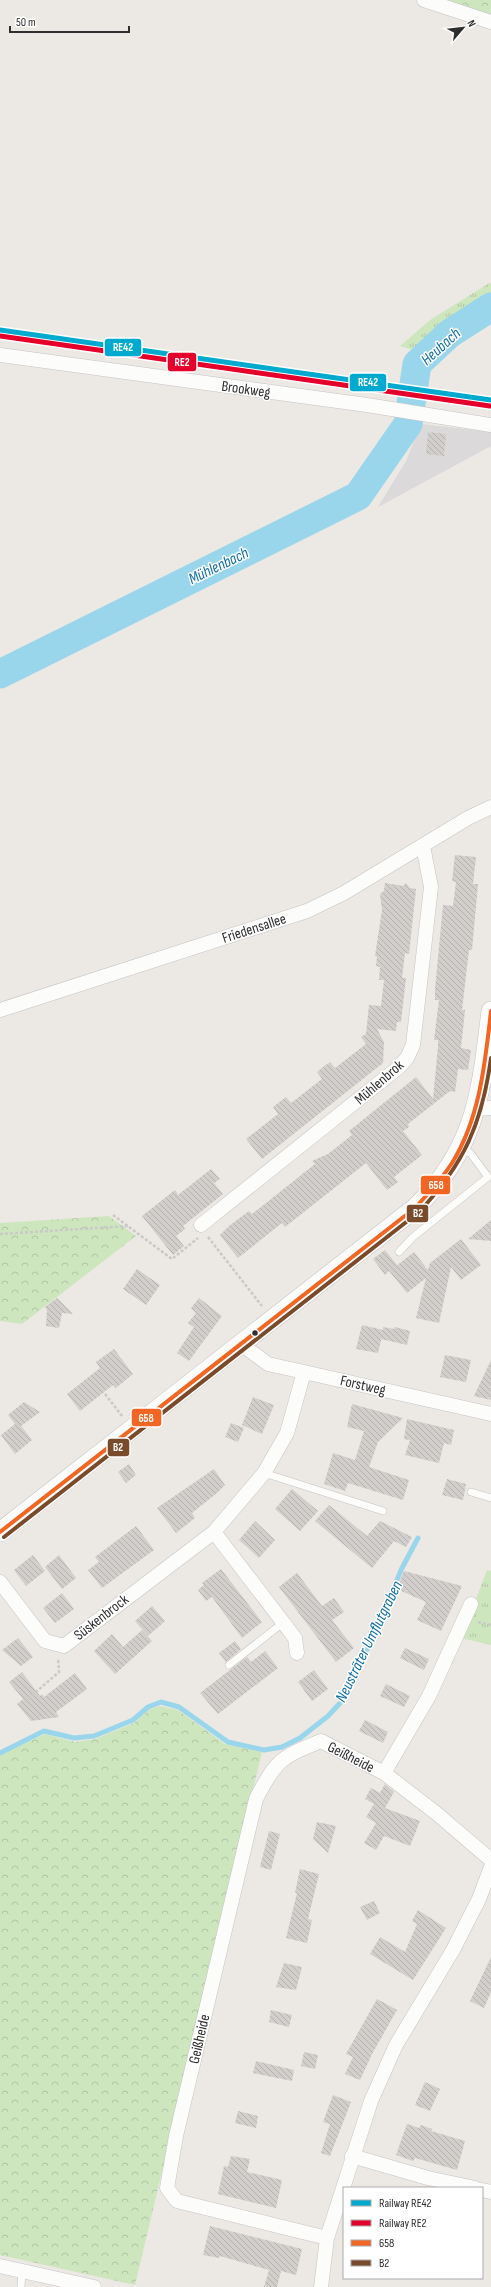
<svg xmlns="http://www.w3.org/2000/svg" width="491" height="2287" viewBox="0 0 491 2287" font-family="'Sofia Sans Condensed',sans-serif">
<defs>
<pattern id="grass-tufts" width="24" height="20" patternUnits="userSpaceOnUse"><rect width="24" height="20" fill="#cee6be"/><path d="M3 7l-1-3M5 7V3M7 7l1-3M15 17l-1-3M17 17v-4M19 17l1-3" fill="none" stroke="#b1c6a4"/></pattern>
<pattern id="forest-crowns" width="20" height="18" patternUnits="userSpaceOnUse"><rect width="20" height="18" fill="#cee6be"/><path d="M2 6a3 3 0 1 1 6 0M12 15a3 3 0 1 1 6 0" fill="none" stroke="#b1c6a4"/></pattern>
<pattern id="building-back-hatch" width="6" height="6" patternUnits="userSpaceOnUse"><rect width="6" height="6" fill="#d1cecb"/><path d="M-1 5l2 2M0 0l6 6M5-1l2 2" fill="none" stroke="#b4b1af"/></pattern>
</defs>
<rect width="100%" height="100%" fill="#ece8e4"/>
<path fill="#dcd9db" d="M421,424l70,8v14l-113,61 28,-46z"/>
<path fill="url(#grass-tufts)" d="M491,282v16l-24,14 -48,40 -19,-6 30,-26z
M487,1570l4,1v74l-30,-7z"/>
<path fill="url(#forest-crowns)" d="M433,0h58v20z
M109,1216l27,20 -114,88 -22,-3v-98z
M160,1706l18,4 47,34 37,8 -127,533 -135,-30v-500l45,-21 30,8 20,-3 39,-16 16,-14z"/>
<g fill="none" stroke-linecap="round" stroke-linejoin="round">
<path stroke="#99d6ec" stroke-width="5" d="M0,1753l44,-22 30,7 20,-2 39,-16 15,-13 13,-5 18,5 49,35 36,8 18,-3 18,-9 28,-22 14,-15 30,-62 30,-71 16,-30"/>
<path stroke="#99d6ec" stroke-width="29" d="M0,674l358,-178 50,-72 9,-60 32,-30 42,-27"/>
</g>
<path fill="url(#building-back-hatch)" d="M428,432l18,2 -2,22 -18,-2z
M455,855l21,2 -3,27h5l-6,66h-3l-7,60h3l-4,38 10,2 -3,20 -10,-1 -3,23 -5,-1 -42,33 1,3 -6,4 19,24 -28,22 4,5 -11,8 -21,-27 -81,64 -3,-4 -44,35 -18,-23 9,-9 20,-15 3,3 63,-50 -3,-3 16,-7 24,-19 -3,-4 67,-54 17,22 5,-53v-6h-4l5,-40h-4v-11l8,-84 10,1 3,-24 -4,-1z
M385,883l18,3 3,-3 4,5 6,1 -7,65 -4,-1 -3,25h4l-5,44h-4l-1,9 -19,-2 7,13 -1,21 -121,96 -16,-20 32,-25 -5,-7 13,-10 5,6 31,-24 -5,-7 6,-5 7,-5 5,6 31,-24 -5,-7 5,-3 3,-29 12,1 3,-26h-5l1,-13 -4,-1 1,-9 -2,-1 7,-46 -2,-16 4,-3z
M211,1169l9,10 -6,4 9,11 -40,32 2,3 -9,7 8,10 -11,9 -31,-39 33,-26 3,5z
M491,1220v21l-23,-2z
M461,1239l20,26 -20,15 -10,-13 -12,56 -23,-5 10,-40 -19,15 -18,-22 -4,4 -12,-16 12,-9 12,15 -2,2 19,-15 14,18 2,-7z
M137,1269l23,16 -14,20 -23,-16z
M57,1298l16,16 -11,-1 -3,15 -13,-2 1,-16 -2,-3z
M199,1298l23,18 -33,45 -12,-8 17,-26 -6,-4 8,-10 -5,-5z
M362,1325l21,5v-3l11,2 1,-2 15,4 -3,14 -26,-6 1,-3 -4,17 -22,-4z
M114,1349l19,25 -17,14 -3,-3 -33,26 -13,-17 33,-26 -4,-6z
M445,1355l26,5 -5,22 -26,-5z
M491,1360v40l-17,-4z
M253,1397l21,8 -12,29 -20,-9z
M24,1402l16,10 -19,14 11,14 -17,14 -14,-19 14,-11 -7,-9z
M352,1404l51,14 -25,24 -9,25 40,13 -6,20 -55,-17 -3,8 -21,-7 9,-31 22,7 9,-29 -17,-4z
M407,1419l47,11 -3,15 -7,-2 -5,20 -34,-8 5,-15 -6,-1z
M231,1423l13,5 -6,14 -13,-5z
M129,1464l7,11 -10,8 -8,-11z
M214,1469l11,16 -8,8 -25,20 3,5 -19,15 -19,-25z
M447,1479l19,5 -3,16 -21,-5z
M292,1489l26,22 -18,20 -25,-22z
M329,1505l38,31 13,-15 32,16 -6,10 -12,-6 -22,27 -57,-47z
M255,1521l20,19 -16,18 -20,-18z
M136,1526l18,24 -52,38 -14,-18 11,-8 -4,-5z
M33,1555l12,16 -19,15 -12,-16z
M59,1555l17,23 -14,11 -17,-22z
M221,1569l41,53 -20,16 -30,-41 -6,4 -8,-11 6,-5 -2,-2z
M404,1571l58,15 -21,45 -24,-11 9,-18 -29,-13z
M297,1573l25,33 12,-8 10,14 -12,8 22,28 -18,14 -57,-75z
M62,1593l12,16 -19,14 -12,-15z
M152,1606l13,15 -17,15 -13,-15z
M142,1630l10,11 -37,33 -21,-23 18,-17 11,13z
M18,1638l15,19 -12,9 -19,-16z
M235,1641l6,8 -15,13 -7,-9z
M405,1648l24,11 -5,11 -24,-12z
M265,1651l13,17 -60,46 -18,-21 47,-36 4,5z
M314,1670l14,19 -16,12 -14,-19z
M22,1672l18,24 2,-2 2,3 31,-24 12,16 -31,23 3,5 -28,4 -14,-17 6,-5 -14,-17z
M386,1684l24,12 -6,11 -24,-11z
M365,1720l23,12 -5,11 -24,-12z
M385,1784l9,8 -9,16 35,13 -10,25 -26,-10 -8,14 -12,-7 12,-20 -10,-6 8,-13 -9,-5 6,-11 9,5z
M317,1822l19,4 -8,27 -15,-14z
M269,1831l11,3 -9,36 -11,-3z
M300,1869l19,5 -11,45 4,1 -5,23 -21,-5 11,-45h-2z
M374,1901l6,12 -13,7 -7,-13z
M418,1910l28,18 -33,52 -43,-26 10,-17 25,15 12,-28 -5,-3z
M491,1957v35l-7,16 -14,-7z
M284,1963l18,4 -6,23 -20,-3z
M377,1999l20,11 -25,44 -12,26 -15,-6 8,-17 -7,-3z
M271,2010l21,5 -3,12 -20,-5z
M304,2052l14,3 -3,14 -14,-3z
M256,2061l38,9 -2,11 -39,-8z
M425,2082l15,7 -10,22 -15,-6z
M333,2095l18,7 -21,54 -9,-3 9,-29 -7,-2z
M238,2111l20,5 -2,12 -21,-5z
M407,2124l12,4 2,-3 11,4 -1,2 34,10 -8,29 -42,-12 -2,3 -17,-6z
M231,2156l19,3 -3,13 35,8 -6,28 -58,-14 6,-28 4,1z
M210,2226l92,23 -6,26 -15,-4 -4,16h-13l5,-17 -49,-14 -1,2 -16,-3z"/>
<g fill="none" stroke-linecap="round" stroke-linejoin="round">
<defs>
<path id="lane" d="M399,1252l14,-15 75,-60 -17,-23 -9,-7
M264,1473l119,38
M471,1492l20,6
M229,1665l55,-43
M21,2287l1,-16"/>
<path id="street" d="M424,0l67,22
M0,355l367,50 124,20
M0,1010l307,-99 37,-18 124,-75 23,-11
M477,1109l14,-1
M201,1225l198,-158 8,-9 6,-13 18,-158 -8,-41
M241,1344l27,20 223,50
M214,1532l81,106 2,15
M0,1582l45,59 19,5 150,-114 50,-59 23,-40 17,-61
M384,1773l45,-77 42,-92
M352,2156l76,22 47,10
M482,2190l9,2
M327,2238l-150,-37 -10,-13 9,-52 80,-337c20,-39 25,-42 65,-58l63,32 52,40 55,47
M0,2266l94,21
M321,2287l6,-49 44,-137 25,-56 57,-95 26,-51 12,-32"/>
<path id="secondary" d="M0,1532l415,-324c62,-60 66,-116 76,-197"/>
</defs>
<use href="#lane" stroke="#c5c4c5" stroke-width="8"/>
<use href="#street" stroke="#c5c4c5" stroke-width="15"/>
<use href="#secondary" stroke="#c5c4c5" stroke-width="20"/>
<path stroke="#c9c9c8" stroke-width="2.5" stroke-dasharray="3 2" stroke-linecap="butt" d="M113,1215l59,44 26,-21
M0,1234l128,-8
M208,1237l54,69
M105,1394l17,22
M478,1622l13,3
M28,1699l31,-27 -1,-14"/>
<use href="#lane" stroke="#fcfcfb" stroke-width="7"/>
<use href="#street" stroke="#fcfcfb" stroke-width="14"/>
<use href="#secondary" stroke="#fcfcfb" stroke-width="19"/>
<defs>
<path id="bus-1" d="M0,1532l415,-324c13,-14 26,-28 37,-45 28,-45 33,-100 39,-152"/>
<path id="bus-2" d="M4,1537l415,-325c45,-48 63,-88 72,-154"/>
</defs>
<use href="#bus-1" stroke="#fff" stroke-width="7"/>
<use href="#bus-2" stroke="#fff" stroke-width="7"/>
<use href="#bus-1" stroke="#f26522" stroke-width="4"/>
<use href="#bus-2" stroke="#7a4b2a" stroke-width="4"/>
<defs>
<path id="rail-1" d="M0,330l491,70"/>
<path id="rail-2" d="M0,336l490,70"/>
</defs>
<use href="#rail-1" stroke="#fff" stroke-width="8"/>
<use href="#rail-2" stroke="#fff" stroke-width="8"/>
<use href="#rail-1" stroke="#00a9ce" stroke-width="5"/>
<use href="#rail-2" stroke="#e4002b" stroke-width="5"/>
</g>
<circle fill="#2e2e2e" stroke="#fff" stroke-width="1.5" cx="255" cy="1333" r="3.5"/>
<g text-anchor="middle" stroke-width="3" stroke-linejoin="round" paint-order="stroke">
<g font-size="15" fill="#2e2e2e" stroke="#fff">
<text transform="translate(246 389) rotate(8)" y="5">Brookweg</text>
<text transform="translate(254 928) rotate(-18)" y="5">Friedensallee</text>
<text transform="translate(379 1082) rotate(-41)" y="5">Mühlenbrok</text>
<text transform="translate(363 1385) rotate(13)" y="5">Forstweg</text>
<text transform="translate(101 1617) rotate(-38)" y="5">Süskenbrock</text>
<text transform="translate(351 1757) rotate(27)" y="5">Geißheide</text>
<text transform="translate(199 2039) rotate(-77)" y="5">Geißheide</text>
</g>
<g font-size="16" font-style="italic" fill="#0d6fa3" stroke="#fff">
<text transform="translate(440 346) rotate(-42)" y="6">Heubach</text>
<text transform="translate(218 565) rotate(-26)" y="6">Mühlenbach</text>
<text transform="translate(368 1641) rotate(-64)" y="6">Neusträter Umflutgraben</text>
</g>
</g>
<g stroke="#fff" stroke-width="1.5">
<rect x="104" y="338" width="38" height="19" rx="4" fill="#00a9ce"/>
<rect x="167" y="352" width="30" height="20" rx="4" fill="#e4002b"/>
<rect x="349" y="373" width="38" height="19" rx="4" fill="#00a9ce"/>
<rect x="420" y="1175" width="31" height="20" rx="4" fill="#f26522"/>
<rect x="406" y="1204" width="23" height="19" rx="4" fill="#7a4b2a"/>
<rect x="131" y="1408" width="31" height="19" rx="4" fill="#f26522"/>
<rect x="107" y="1438" width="23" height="19" rx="4" fill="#7a4b2a"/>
</g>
<g font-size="11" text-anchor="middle" font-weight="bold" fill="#fff">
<text x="123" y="351">RE42</text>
<text x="182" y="366">RE2</text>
<text x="368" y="386">RE42</text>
<text x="436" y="1189">658</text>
<text x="418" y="1217">B2</text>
<text x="146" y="1422">658</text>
<text x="118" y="1451">B2</text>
</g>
<rect x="343" y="2187" width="140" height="92" fill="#ffffff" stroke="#ababab"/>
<rect x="351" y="2200" width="20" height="6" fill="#00a9ce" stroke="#ababab"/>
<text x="379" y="2207" font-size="12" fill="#2e2e2e">Railway RE42</text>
<rect x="351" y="2220" width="20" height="6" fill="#e4002b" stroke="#ababab"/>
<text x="379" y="2227" font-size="12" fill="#2e2e2e">Railway RE2</text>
<rect x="351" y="2240" width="20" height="6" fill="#f26522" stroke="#ababab"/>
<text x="379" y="2247" font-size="12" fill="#2e2e2e">658</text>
<rect x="351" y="2260" width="20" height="6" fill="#7a4b2a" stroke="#ababab"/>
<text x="379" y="2267" font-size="12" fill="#2e2e2e">B2</text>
<g transform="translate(463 28) rotate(62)" stroke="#ffffff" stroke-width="3" paint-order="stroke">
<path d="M0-3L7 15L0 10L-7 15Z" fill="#2e2e2e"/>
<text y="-6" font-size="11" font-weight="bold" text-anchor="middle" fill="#2e2e2e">N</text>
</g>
<path d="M10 26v6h119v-6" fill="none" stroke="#2e2e2e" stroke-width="2"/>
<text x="16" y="26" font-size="12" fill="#2e2e2e" stroke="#ffffff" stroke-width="3" paint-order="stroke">50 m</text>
</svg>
